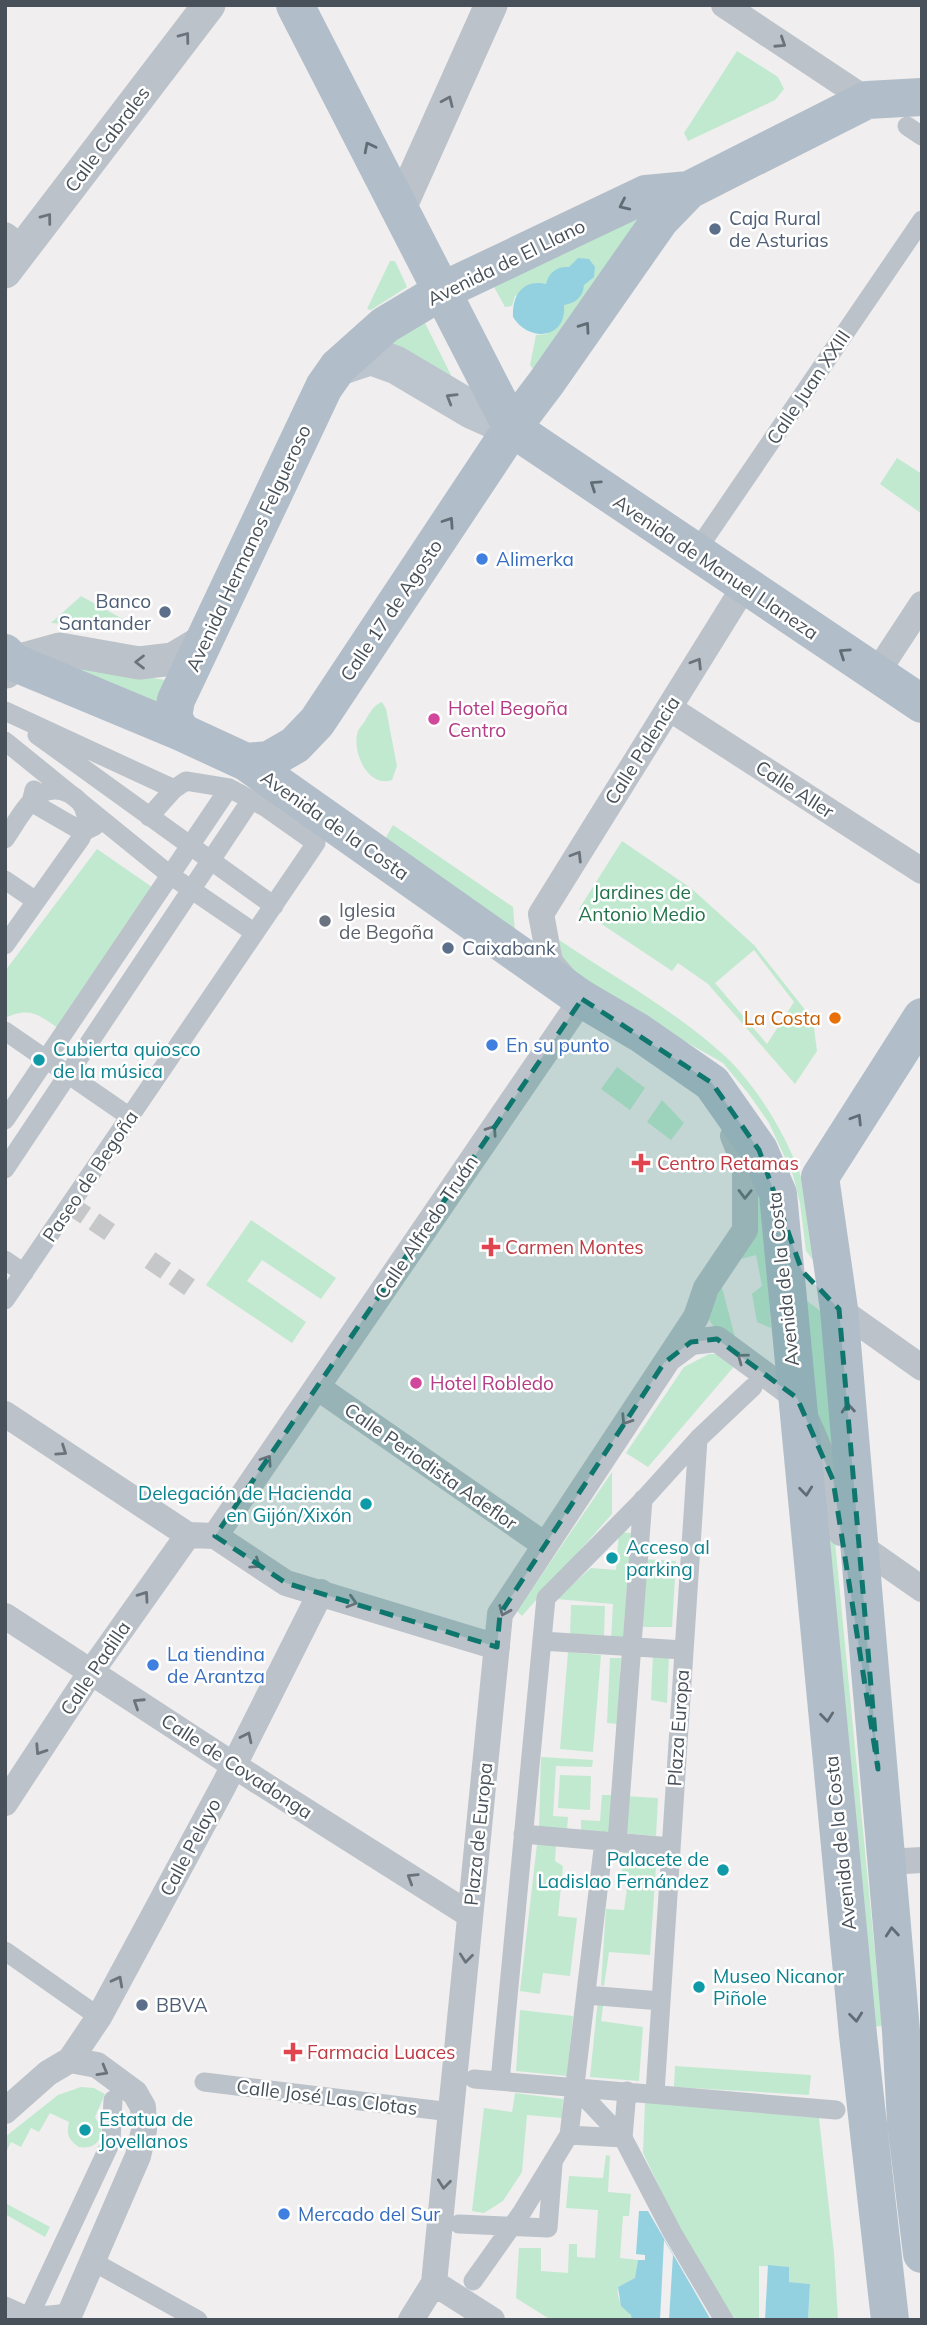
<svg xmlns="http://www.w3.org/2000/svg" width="927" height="2325" viewBox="0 0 927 2325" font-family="Mulish,sans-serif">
<rect width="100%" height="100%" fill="#f0eeee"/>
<path fill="#c1e9d0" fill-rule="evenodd" d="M737,51l41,26 6,12 -9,11 -87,41 -4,-8z
M662,201l-120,178 -12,-14 6,-30 11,-1 17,-29 5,-37 -22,16 -32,12 -3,10 -7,1 -12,-22z
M390,261h5l12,26 -36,23 -4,-1z
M424,321l27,54 -6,3 -45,-28 -10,-9z
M897,458l25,16v40l-42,-30z
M81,596l60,33 -90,-6z
M76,667l90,13 -9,24 -84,-31z
M382,702l4,7 11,57 -5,14c-24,9 -41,-29 -34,-49 2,-4 7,-9 9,-14 5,-7 7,-12 15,-15z
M393,825l120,82 2,25 -130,-93z
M622,841l70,48 62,56 59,75 4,31 -22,33 -87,-100 -30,-21 -6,8 -93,-62zM754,950l40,52 -27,42 -52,-61z
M97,849l55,38 -94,141c-21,-14 -28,-21 -53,-10v-47z
M559,940c55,37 117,71 167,117 30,28 60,78 74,117 10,29 12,60 16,90l-10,-13 -6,-48 -7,-28 -24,-52 -21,-30 -25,-30 -35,-20 -31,-14 -94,-64z
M617,1067l28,21 -15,22 -29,-21z
M662,1100l22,23 -13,17 -24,-18z
M754,1182l9,30 8,116 -14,-6 -5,-28 10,-8 -6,-31 -15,4z
M251,1220l85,58 -15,21 -59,-39 -15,21 59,41 -14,21 -86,-58z
M721,1284l14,53 -19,-7 -8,-12z
M803,1298l20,15 12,136 -27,-46z
M709,1354h7l21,9 -89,104 -22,-14 58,-86z
M815,1465l19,66 48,495 -10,1z
M612,1472v42l-90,102 -5,-5z
M619,1532l12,1 -8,107 -12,-1 2,-35 -57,-5 35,-31 25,2z
M642,1559l34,2 -4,66h-29z
M571,1605l34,1 -1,30 -34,-1z
M568,1652l33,3 -8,97 -33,-3z
M653,1654l16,2 -2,47 -16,-3z
M610,1658h11l-3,66 -11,-1z
M541,1757l52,3 -1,7 -36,-1 -3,50 15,1 -1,13 -28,-2z
M560,1775l31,1 -1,34 -32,-2z
M602,1795h10l-2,38 -29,-2v-11l19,1z
M624,1796l34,2 -2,38 -33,-3z
M537,1844l19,2 -1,15 8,5 -5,50 19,2 -7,58 -27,-3 -3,21 -20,-3z
M623,1849l34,2 -7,104 -41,-3 -5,34 -3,-1 5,-76 18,1 5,-37 -7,-1z
M598,1999l6,1 -3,21 42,6 -4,54 -49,-4z
M520,2010l53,6 -6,60 -51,-5z
M675,2066l136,9 -2,20 -135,-8z
M81,2087l13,1 11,6 -10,23 7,13c-2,14 -10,19 -23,17 -10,-6 -13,-13 -10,-25l-19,-9 -11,19 -8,-4 -10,19 -10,-5 -6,12v-17l53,-42z
M515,2093l48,6 -1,19 -35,-3 -5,57 -19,29 -19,12 -12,-2 12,-103 28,4z
M645,2102l174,16 15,135 4,67h-30l2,-36 -22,-2 1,-15 -30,-1v54h-28l-43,-73 -45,-94z
M606,2155l4,1 -2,36 23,2 -2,22h-6l-3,42 18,2 -2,18 -18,9c-2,17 8,19 15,31l-82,2 -35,-22 3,-50h22v23l27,2 1,-29h8v13l18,1 3,-48 -32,-2 3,-32 34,2z
M5,2203l45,24 -5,10 -40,-23z"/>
<path fill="#93d1e1" d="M578,258l11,1 6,8 -1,10 -10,8c-1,12 -8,18 -20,20 3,34 -35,38 -51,12 -1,-22 10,-38 33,-33 3,-12 11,-18 23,-17z
M639,2211h9l63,109h-79l-1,-5 -10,-9 -3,-19 17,-9 3,-18h7v-5l-9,-1z
M768,2265l21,2v15l21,2 -2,36h-43z"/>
<path fill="#f0eeee" d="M664,2240l9,15 -4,65h-9z"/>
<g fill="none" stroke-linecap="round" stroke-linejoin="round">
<path stroke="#c6c7c9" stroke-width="19" stroke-dasharray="19 10" stroke-linecap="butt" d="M70,1205l44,30
M150,1260l42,29"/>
<path stroke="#bbc2c9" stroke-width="19" d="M907,126l15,10
M695,553l227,-333
M5,711l169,78 12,-8 43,7 36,19 51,36 -311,457
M37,735l237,171
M5,741l165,134 85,58
M34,790l-3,12 52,30 12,-6
M149,817l25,-28
M5,839c10,-14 20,-35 34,-44 18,-12 44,0 47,21 1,8 -2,14 -5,22l-76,107
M5,880l31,21
M5,1031l125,86
M5,1120l224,-332
M5,1169l246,-369
M5,1260l19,13
M542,1641l141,9
M523,1834l148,13
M617,1842l26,-343
M5,1951l94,66
M586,1995l75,6
M474,2079l362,31
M500,2081l46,-483 96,-97 56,-62
M204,2082l247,30
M574,2086l49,52 49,94 52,88
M655,2093l43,-654 55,-52
M569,2135l54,3 4,-47
M459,2224l89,4 5,-64
M92,2261l106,59
M473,2281l49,-69 47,-77 35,-294
M5,2306l24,11 82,-175 2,-42
M29,2317l41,-4"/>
<path stroke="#bbc2c9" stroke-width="26" d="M724,5l143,95
M5,235l18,14
M876,674l46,-70
M669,708l253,163
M839,1309l83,59
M671,1357l20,-15 26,-3 80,59 36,82 8,53
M317,1387l228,158
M5,1414l183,121 27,1 71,47 211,64
M215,1536l367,-537 -32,-37 -9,-48 203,-327
M859,1545l63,44
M5,1616l253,165 212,134
M5,1803l86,-131 97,-137
M886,1862l36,-2
M70,2060l29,-43 125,-232 97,-193
M5,2111l43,-38 22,-13 27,5 38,28 8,14 1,23 -6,26 -71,164
M434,2283l58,37
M411,2320l23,-37 66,-669 196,-297 10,-29 39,-58v-64l-12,-30"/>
<path stroke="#bbc2c9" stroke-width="33" d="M400,208l91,-203
M5,272l204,-267
M6,672l7,-10 47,-13 79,14 34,-4 30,-18"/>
<path stroke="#bcc4cd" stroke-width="38" d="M338,367l33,-11 25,9 76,45 40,18"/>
<path stroke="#b1bdc9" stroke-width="38" d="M295,5l217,423 410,276
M5,653l8,9 168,70 65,30 336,237 58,34 72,50 47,67 19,44 80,841 32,285
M181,732l-8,-15 3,-17 148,-313 14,-20 47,-42 57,-34 204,-97 43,-4
M246,762l23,-2 26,-15 22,-23 195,-294 34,-45 114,-163 29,-30 178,-90 55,-3
M922,1017l-102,160 19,132 62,722 5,91 16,132"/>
</g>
<defs><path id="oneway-chevron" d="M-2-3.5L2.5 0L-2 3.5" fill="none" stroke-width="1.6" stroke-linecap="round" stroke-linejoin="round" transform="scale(1.75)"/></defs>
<g stroke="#6a737b">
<use href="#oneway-chevron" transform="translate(185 37) rotate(-53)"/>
<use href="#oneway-chevron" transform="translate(781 43) rotate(33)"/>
<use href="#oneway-chevron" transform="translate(448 101) rotate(-66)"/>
<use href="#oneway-chevron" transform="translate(47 218) rotate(-53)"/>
<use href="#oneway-chevron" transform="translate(140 662) rotate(-180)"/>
<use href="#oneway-chevron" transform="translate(697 663) rotate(-58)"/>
<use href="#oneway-chevron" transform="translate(577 856) rotate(-58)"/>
<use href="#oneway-chevron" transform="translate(492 1130) rotate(-56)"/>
<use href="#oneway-chevron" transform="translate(745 1194) rotate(91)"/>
<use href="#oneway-chevron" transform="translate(742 1358) rotate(-143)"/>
<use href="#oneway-chevron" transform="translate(626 1420) rotate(123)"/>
<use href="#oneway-chevron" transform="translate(62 1451) rotate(34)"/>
<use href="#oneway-chevron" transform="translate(267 1460) rotate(-56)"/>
<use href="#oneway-chevron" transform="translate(256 1564) rotate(34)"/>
<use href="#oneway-chevron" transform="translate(144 1596) rotate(-55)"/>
<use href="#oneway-chevron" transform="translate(352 1602) rotate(17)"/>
<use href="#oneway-chevron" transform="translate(504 1611) rotate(114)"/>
<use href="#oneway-chevron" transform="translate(138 1703) rotate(-147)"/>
<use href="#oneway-chevron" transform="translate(247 1737) rotate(-64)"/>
<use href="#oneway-chevron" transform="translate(40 1750) rotate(123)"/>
<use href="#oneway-chevron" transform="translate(412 1878) rotate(-148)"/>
<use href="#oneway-chevron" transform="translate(466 1958) rotate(96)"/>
<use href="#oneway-chevron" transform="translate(118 1981) rotate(-62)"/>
<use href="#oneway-chevron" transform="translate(103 2071) rotate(30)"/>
<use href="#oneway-chevron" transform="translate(444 2184) rotate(96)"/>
</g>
<g stroke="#626c75">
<use href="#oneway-chevron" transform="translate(369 147) rotate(-117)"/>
<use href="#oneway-chevron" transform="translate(624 205) rotate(155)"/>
<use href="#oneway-chevron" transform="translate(585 327) rotate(-55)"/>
<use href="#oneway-chevron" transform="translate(595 485) rotate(-146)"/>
<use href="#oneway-chevron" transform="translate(449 522) rotate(-56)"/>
<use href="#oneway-chevron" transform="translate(844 653) rotate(-146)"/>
<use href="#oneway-chevron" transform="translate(857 1119) rotate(-58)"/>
<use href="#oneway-chevron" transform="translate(848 1408) rotate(-95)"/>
<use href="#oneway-chevron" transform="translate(806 1491) rotate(84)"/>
<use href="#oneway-chevron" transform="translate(827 1717) rotate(84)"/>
<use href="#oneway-chevron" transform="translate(892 1932) rotate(-95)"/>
<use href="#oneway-chevron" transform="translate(856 2017) rotate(84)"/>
</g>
<use stroke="#6b747c" href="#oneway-chevron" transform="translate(451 398) rotate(-149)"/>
<path fill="#0f766e" fill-opacity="0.2" stroke="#0f766e" stroke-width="5" stroke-dasharray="14 9" stroke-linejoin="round" d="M582,999l130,84 47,67 43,121 37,38 39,460 -45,-289 -36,-82 -80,-59 -26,3 -27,21 -164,251 -3,33 -211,-64 -71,-47z"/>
<g fill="#5c6f8a" stroke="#fff" stroke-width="2.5">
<circle cx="715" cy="229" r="7"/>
<circle cx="165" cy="612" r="7"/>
<circle cx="448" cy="948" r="7"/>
<circle cx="142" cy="2005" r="7"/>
</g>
<g fill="#3f7fe0" stroke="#fff" stroke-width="2.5">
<circle cx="482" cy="559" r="7"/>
<circle cx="492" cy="1045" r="7"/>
<circle cx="153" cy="1665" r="7"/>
<circle cx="284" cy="2214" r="7"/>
</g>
<g fill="#d1479c" stroke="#fff" stroke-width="2.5">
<circle cx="434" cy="719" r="7"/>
<circle cx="416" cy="1383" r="7"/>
</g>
<circle fill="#6b7280" stroke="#fff" stroke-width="2.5" cx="325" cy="921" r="7"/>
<circle fill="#e8710a" stroke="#fff" stroke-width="2.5" cx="835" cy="1018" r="7"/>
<g fill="#0f9aa8" stroke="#fff" stroke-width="2.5">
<circle cx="39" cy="1060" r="7"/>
<circle cx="366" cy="1504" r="7"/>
<circle cx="612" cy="1558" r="7"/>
<circle cx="723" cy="1870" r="7"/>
<circle cx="699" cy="1987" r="7"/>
<circle cx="85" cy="2130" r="7"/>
</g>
<g fill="#e0444e" stroke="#fff" stroke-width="2.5">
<path d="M637.5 1152.5h7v7h7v7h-7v7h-7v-7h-7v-7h7z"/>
<path d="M487.5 1236.5h7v7h7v7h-7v7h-7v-7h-7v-7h7z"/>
<path d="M289.5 2041.5h7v7h7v7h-7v7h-7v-7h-7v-7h7z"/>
</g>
<g text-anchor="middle" stroke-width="5" stroke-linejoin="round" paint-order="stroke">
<g font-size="19" fill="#485159" stroke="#fff">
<text transform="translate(107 139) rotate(-53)" y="7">Calle Cabrales</text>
<text transform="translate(506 262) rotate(-26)" y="7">Avenida de El Llano</text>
<text transform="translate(808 387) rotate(-56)" y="7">Calle Juan XXIII</text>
<text transform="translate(248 548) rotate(-65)" y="7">Avenida Hermanos Felgueroso</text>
<text transform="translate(716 567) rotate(34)" y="7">Avenida de Manuel Llaneza</text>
<text transform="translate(391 610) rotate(-56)" y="7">Calle 17 de Agosto</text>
<text transform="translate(642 750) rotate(-58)" y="7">Calle Palencia</text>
<text transform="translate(795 789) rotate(33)" y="7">Calle Aller</text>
<text transform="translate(335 825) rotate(35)" y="7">Avenida de la Costa</text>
<text transform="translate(90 1176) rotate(-56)" y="7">Paseo de Begoña</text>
<text transform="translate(426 1227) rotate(-56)" y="7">Calle Alfredo Truán</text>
<text transform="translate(783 1279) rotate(-96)" y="7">Avenida de la Costa</text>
<text transform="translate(431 1466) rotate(35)" y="7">Calle Periodista Adeflor</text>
<text transform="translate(95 1668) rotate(-56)" y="7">Calle Padilla</text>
<text transform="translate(678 1728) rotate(-86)" y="7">Plaza Europa</text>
<text transform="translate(237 1766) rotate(33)" y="7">Calle de Covadonga</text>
<text transform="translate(478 1834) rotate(-84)" y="7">Plaza de Europa</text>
<text transform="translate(840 1843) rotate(-96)" y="7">Avenida de la Costa</text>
<text transform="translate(190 1847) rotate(-62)" y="7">Calle Pelayo</text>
<text transform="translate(327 2097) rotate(7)" y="7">Calle José Las Clotas</text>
</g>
<g font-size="19" fill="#4e5e75" stroke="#fff" text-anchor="start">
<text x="729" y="225">Caja Rural<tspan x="729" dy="22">de Asturias</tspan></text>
<text x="151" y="608" text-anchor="end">Banco<tspan x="151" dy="22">Santander</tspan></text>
<text x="462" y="955">Caixabank</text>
<text x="156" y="2012">BBVA</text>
</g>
<g font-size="19" fill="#366cbe" stroke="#fff" text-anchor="start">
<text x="496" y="566">Alimerka</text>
<text x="506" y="1052">En su punto</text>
<text x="167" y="1661">La tiendina<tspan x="167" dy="22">de Arantza</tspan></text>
<text x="298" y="2221">Mercado del Sur</text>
</g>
<g font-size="19" fill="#b23c85" stroke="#fff" text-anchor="start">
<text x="448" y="715">Hotel Begoña<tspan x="448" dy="22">Centro</tspan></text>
<text x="430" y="1390">Hotel Robledo</text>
</g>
<g font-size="19" fill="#227149" stroke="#fff">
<text x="642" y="899">Jardines de<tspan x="642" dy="22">Antonio Medio</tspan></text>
</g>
<g font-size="19" fill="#5b616d" stroke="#fff" text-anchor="start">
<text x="339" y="917">Iglesia<tspan x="339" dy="22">de Begoña</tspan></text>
</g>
<g font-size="19" fill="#c56008" stroke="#fff" text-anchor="end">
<text x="821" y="1025">La Costa</text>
</g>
<g font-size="19" fill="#0d838f" stroke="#fff" text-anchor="start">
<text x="53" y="1056">Cubierta quiosco<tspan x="53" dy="22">de la música</tspan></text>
<text x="352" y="1500" text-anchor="end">Delegación de Hacienda<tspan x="352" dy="22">en Gijón/Xixón</tspan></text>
<text x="626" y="1554">Acceso al<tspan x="626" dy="22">parking</tspan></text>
<text x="709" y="1866" text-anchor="end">Palacete de<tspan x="709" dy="22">Ladislao Fernández</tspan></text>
<text x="713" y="1983">Museo Nicanor<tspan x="713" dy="22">Piñole</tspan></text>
<text x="99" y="2126">Estatua de<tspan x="99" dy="22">Jovellanos</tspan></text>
</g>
<g font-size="19" fill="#be3a42" stroke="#fff" text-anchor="start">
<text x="657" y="1170">Centro Retamas</text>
<text x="505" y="1254">Carmen Montes</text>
<text x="307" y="2059">Farmacia Luaces</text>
</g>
</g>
<rect width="927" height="2325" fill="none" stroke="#485159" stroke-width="14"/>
</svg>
